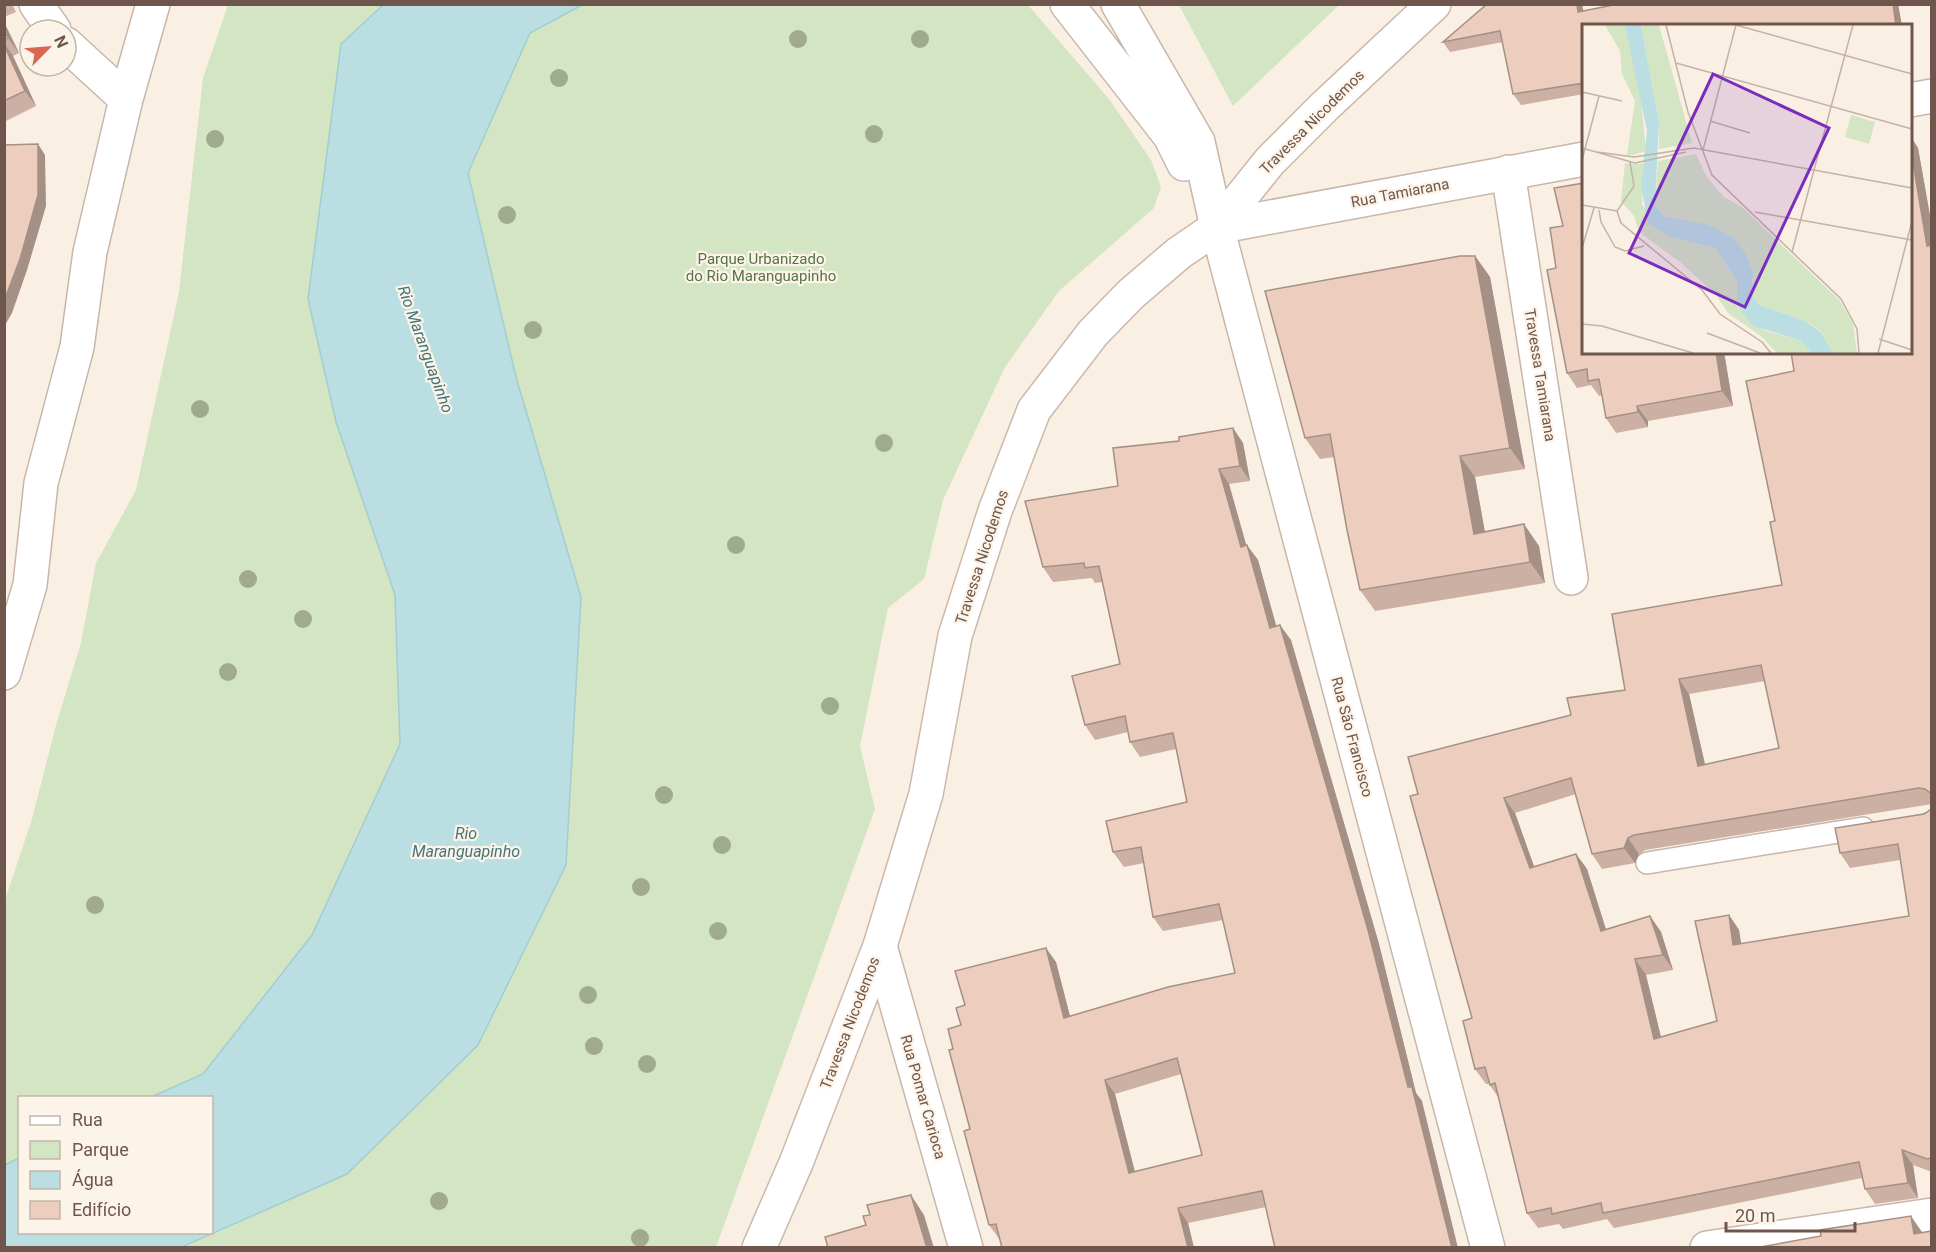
<svg xmlns="http://www.w3.org/2000/svg" width="1936" height="1252" viewBox="0 0 1936 1252" font-family="Roboto,sans-serif">
<rect width="100%" height="100%" fill="#faefe3"/>
<path fill="#d4e5c3" d="M228,5h156l-43,39 -5,378 59,173 5,149 -88,191 -109,139 -52,23 -131,1 -1,60 -14,7v-265l27,-81 24,-94 25,-82 15,-80 40,-73 43,-198 24,-214z
M582,5h446l81,94 42,61 10,27 -7,21 -95,83 -54,76 -62,133 -19,79 -36,29 -28,138 15,63 -159,438 -534,1 165,-74 169,-797 -48,-204 62,-140z
M1179,5h160l-106,101z"/>
<path fill="#badee1" stroke="#a1ced1" stroke-width="1.5" d="M384,4l198,1 -52,28 -62,140 48,204 65,220 -15,268 -88,180 -131,129 -165,73h-177v-82l14,-7 1,74h192v-134l-61,-1 52,-23 109,-139 88,-191 -5,-149 -59,-173 -28,-123 33,-255z"/>
<g fill="none" stroke-linecap="round" stroke-linejoin="round">
<defs>
<path id="lane" d="M1647,863l216,-35"/>
<path id="street" d="M36,4l18,26
M1067,4l103,132 14,28
M1118,4l80,138 19,85 271,1021
M66,44l60,55
M1910,100l22,-4
M1508,172l63,406
M1217,227l367,-68
M4,673l26,-88 11,-102 36,-136 13,-95 36,-153 27,-95
M880,946l86,302
M1707,1248l225,-33"/>
<path id="secondary" d="M759,1248l37,-85 84,-217 46,-152 29,-158 40,-125 39,-101 59,-77 38,-39 48,-41 38,-26 53,-66 55,-55 109,-102"/>
</defs>
<use href="#lane" stroke="#c9b6ab" stroke-width="24"/>
<use href="#street" stroke="#c9b6ab" stroke-width="36"/>
<use href="#secondary" stroke="#ceb8ac" stroke-width="36"/>
<use href="#lane" stroke="#fff" stroke-width="21"/>
<use href="#street" stroke="#fff" stroke-width="33"/>
<use href="#secondary" stroke="#fff" stroke-width="33"/>
</g>
<g fill="#a0ab8c">
<circle cx="798" cy="39" r="9"/>
<circle cx="920" cy="39" r="9"/>
<circle cx="559" cy="78" r="9"/>
<circle cx="874" cy="134" r="9"/>
<circle cx="215" cy="139" r="9"/>
<circle cx="507" cy="215" r="9"/>
<circle cx="533" cy="330" r="9"/>
<circle cx="200" cy="409" r="9"/>
<circle cx="884" cy="443" r="9"/>
<circle cx="736" cy="545" r="9"/>
<circle cx="248" cy="579" r="9"/>
<circle cx="303" cy="619" r="9"/>
<circle cx="228" cy="672" r="9"/>
<circle cx="830" cy="706" r="9"/>
<circle cx="664" cy="795" r="9"/>
<circle cx="722" cy="845" r="9"/>
<circle cx="641" cy="887" r="9"/>
<circle cx="95" cy="905" r="9"/>
<circle cx="718" cy="931" r="9"/>
<circle cx="588" cy="995" r="9"/>
<circle cx="594" cy="1046" r="9"/>
<circle cx="647" cy="1064" r="9"/>
<circle cx="439" cy="1201" r="9"/>
<circle cx="640" cy="1238" r="9"/>
</g>
<path fill="#cbb0a3" fill-rule="evenodd" d="M4,4h8l4,8 -12,5z
M1898,4l4,22h-318v68l-63,11 -8,-11 -10,-52 -53,10 -7,-10 141,-31z
M4,22l15,31 -6,3 23,50 -32,16z
M1911,137l7,11 14,79v577l-287,46 -6,4 -4,9 -33,6 -10,-15 -16,-60 -61,19 19,54 42,-13 11,15 19,60 44,-13 11,16 12,38 -27,5 15,62 56,-16 12,-106 10,15 2,14 168,-28 -9,-56 -50,8 -10,-15 90,-43 2,-4v366l-19,-7 5,33 -43,6 -10,-15 -3,-11 -248,50 -7,-9 -44,10 -4,-5 -21,4 -11,-15 -29,-116 -9,-13h-3l-11,-15 -3,-51 -54,-224 153,-79 54,-25 157,-105 -7,-64 19,-150 117,-19zM1765,681l14,67 -74,17 -16,-71z
M1584,183v169h140l9,54 -85,15v6l-32,6 -10,-15 -4,-23 -3,1 -8,-11 -14,3 -10,-15 -11,-105 7,-42z
M1475,256l15,21 35,192 -50,8 10,55 54,14 6,37 -170,28 -15,-21 -26,-133 -14,2 -15,-21z
M1233,428l10,15 7,38 -21,3 17,61 12,15 18,67 15,13 88,304 37,149 6,8 -156,106 -78,16 6,25h-192l-2,-8 -11,-15 -36,-176 8,-24 4,-20 91,-43 14,54 165,-43 -12,-53 -60,11 -10,-14 -9,-54 -20,4 -11,-15 74,-50 -11,-53 -36,8 -10,-15 -2,-10 -33,8 -10,-15 35,-61 -18,-82 -7,1 -3,-5 -39,4 -10,-15 75,-81 61,-45zM1181,1074l21,81 -67,17 -20,-78z"/>
<path fill="#a59085" d="M1577,4h5l4,19 -8,-11z
M1893,4h5l4,22h-6z
M4,22l15,31 -11,-15 -4,-9z
M4,43l9,13 23,50 -11,-15z
M1911,137l7,11 14,79v26l-5,-7 -16,-95z
M38,144l7,11 1,51 -19,64 -15,43 -8,14v-26z
M1475,256l15,21 35,192 -15,-21z
M1716,352h8l9,54 -11,-15z
M1637,406l11,15v6l-10,-15z
M1233,428l10,15 7,38 -10,-15z
M1460,456l15,21 14,78 -15,-21z
M1219,469l10,15 22,78 -10,-15z
M1524,524l15,22 6,37 -15,-21z
M1247,545l11,15 23,83 -11,-15z
M1280,625l11,15 88,304 37,149 6,8 36,147h-6l-44,-161z
M1679,679l10,15 20,88 -11,-16z
M1504,798l11,15 25,70 -10,-15z
M1628,838l11,16 -4,9 -11,-15z
M1576,854l11,15 24,77 -10,-15z
M1729,915l10,15 5,30 -11,-15z
M1650,916l11,16 12,38 -10,-15z
M1046,948l10,14 18,70 -10,-14z
M1635,959l11,16 19,79 -11,-15z
M1105,1080l10,14 24,94 -10,-15z
M1902,1150l11,15 5,33 -10,-15z
M911,1195l13,20 10,33h-7z
M1178,1208l10,15 6,25h-6z
M1911,1216l13,19 -10,-1z"/>
<path fill="#eccdbe" stroke="#a59085" stroke-width="1.5" fill-rule="evenodd" d="M1487,4h90l1,8 40,-8h275l3,22h-312v57l-71,11 -13,-63 -57,11z
M4,29l4,9 -4,2z
M4,45l21,46 -21,10z
M38,144v51l-18,64 -16,42v-156z
M1911,151l16,95 5,-1v549l-7,-5 -6,-1 -285,47 -6,3 -4,10 -32,6 -21,-76 -67,20 26,70 46,-14 25,77 49,-15 13,39 -28,4 19,80 63,-18 -22,-100 34,-6 4,30 176,-29 -11,-72 -58,9 -5,-25 89,-14 6,-4 2,-4v352l-5,1 -25,-9 6,33 -43,6 -6,-27 -256,51 -2,-10 -49,11 -1,-6 -24,5 -32,-130 -5,2 -5,-18 -10,2 -12,-48 9,-3 -62,-222 8,-2 -10,-37 163,-42 -4,-17 58,-8 -13,-76 170,-29 -12,-63 5,-1 -29,-140 48,-10 -3,-19h120zM1761,665l18,83 -81,18 -19,-87z
M1584,183v169h132l6,39 -85,15 1,6 -32,6 -7,-39 -11,2 -1,-12 -20,4 -20,-103 9,-2 -6,-40 13,-2 -9,-38z
M1460,256h15l35,192 -50,8 14,78 50,-10 6,38 -170,28 -13,-60 -17,-96 -25,4 -40,-147z
M1233,428l7,38 -21,3 22,78 6,-2 23,83 10,-3 88,305 40,157h4l40,161h-177l-13,-57 -84,17 10,40h-186l-6,-24 -7,1 -25,-94 6,-2 -21,-79 4,-1 -5,-20 13,-4 -5,-17 9,-3 -10,-34 91,-23 18,70 104,-31 67,-14 -16,-69 -66,13 -12,-70 -28,5 -7,-31 81,-19 -14,-69 -43,9 -5,-26 -40,9 -13,-49 48,-12 -21,-98 -14,2 -1,-5 -41,4 -18,-66 93,-15 -5,-38 66,-7v-4zM1177,1058l25,97 -73,18 -24,-93z
M911,1195l16,53h-99l-3,-11 41,-12 -3,-9 7,-1 -3,-10z
M1911,1216l3,18 18,-3v17h-177l66,-12 -1,-6z"/>
<g text-anchor="middle" stroke-width="4.5" stroke-linejoin="round" paint-order="stroke">
<g font-size="15" fill="#6f564c" stroke="#fdf4e9">
<text transform="translate(1312 122) rotate(-45)" y="5">Travessa Nicodemos</text>
<text transform="translate(1400 193) rotate(-11)" y="5">Rua Tamiarana</text>
<text transform="translate(1540 375) rotate(81)" y="5">Travessa Tamiarana</text>
<text transform="translate(982 557) rotate(-72)" y="5">Travessa Nicodemos</text>
<text transform="translate(1352 737) rotate(75)" y="5">Rua São Francisco</text>
<text transform="translate(850 1023) rotate(-69)" y="5">Travessa Nicodemos</text>
<text transform="translate(923 1097) rotate(74)" y="5">Rua Pomar Carioca</text>
</g>
<g font-size="15" fill="#567445" stroke="#fdf4e9">
<text x="761" y="264">Parque Urbanizado<tspan x="761" dy="17">do Rio Maranguapinho</tspan></text>
</g>
<g font-size="16" font-style="italic" fill="#45757a" stroke="#fdf4e9">
<text transform="translate(426 349) rotate(70)" y="6">Rio Maranguapinho</text>
<text x="466" y="839">Rio<tspan x="466" dy="18">Maranguapinho</tspan></text>
</g>
</g>
<g transform="translate(1582 24)">
<rect width="330" height="330" fill="#faefe3"/>
<path d="M23,1h20l15,64 6,62 -13,4h-6l8,-54 -13,-27 -2,-23zM59,1h18l33,118 -33,6v-27zM269,91l24,7 -6,22 -24,-7zM114,130l10,22 18,21 18,10 98,94 13,23 4,29h-24l-13,-23 -17,-10 -44,-15 -7,-10 1,-23 -7,-18 -13,-16 -68,-21 -10,-12 3,-44zM43,139l19,1 -2,41 28,32 45,11 22,33v23l26,26 36,10 13,13h-35l-15,-16 -34,-24 -12,-18 -36,-33 -41,-30 -5,-16 -13,-15z" fill="#d4e5c3"/>
<path d="M43,1h16l18,97 -4,83 10,12 44,8 25,13 12,16 7,18 -1,23 7,10 44,15 17,11 13,22h-21l-13,-13 -46,-14 -16,-22v-23l-22,-33 -45,-11 -22,-14 -7,-37 6,-55z" fill="#badee1"/>
<path fill="none" stroke="#c2b2a7" stroke-width="1.5" d="M84,1l22,87 24,63 129,124 16,30 2,24M154,1l176,49M94,39l236,66M0,68l40,9M128,97l40,12M0,124l53,15 51,-11M121,126l33,-125M15,128l37,5 60,-9 218,40M0,136l17,-64M48,138l4,24 -17,25 4,12 81,67 18,24 42,28 9,11M0,181l35,6M17,186l2,12 14,25 10,4 19,-5M173,188l157,28M0,224l12,-40M210,228l61,-227M0,300l20,2 91,27M125,309l53,20M297,315l33,11M296,329l34,-132"/>
<path fill="#7b2cbf" fill-opacity="0.15" stroke="#7b2cbf" stroke-width="3" d="M131,50l116,54 -84,179 -116,-54z"/>
<rect width="330" height="330" fill="none" stroke="#6f564c" stroke-width="3"/>
</g>
<rect width="1936" height="1252" fill="none" stroke="#6f564c" stroke-width="12"/>
<rect x="18" y="1096" width="195" height="138" fill="#fdf4e9" stroke="#c4b5aa" stroke-width="1.5"/>
<rect x="30" y="1116" width="30" height="9" fill="#ffffff" stroke="#c4b5aa" stroke-width="1.5"/>
<text x="72" y="1126" font-size="18" fill="#6f564c">Rua</text>
<rect x="30" y="1141" width="30" height="18" fill="#d4e5c3" stroke="#c4b5aa" stroke-width="1.5"/>
<text x="72" y="1156" font-size="18" fill="#6f564c">Parque</text>
<rect x="30" y="1171" width="30" height="18" fill="#badee1" stroke="#c4b5aa" stroke-width="1.5"/>
<text x="72" y="1186" font-size="18" fill="#6f564c">Água</text>
<rect x="30" y="1201" width="30" height="18" fill="#eccdbe" stroke="#c4b5aa" stroke-width="1.5"/>
<text x="72" y="1216" font-size="18" fill="#6f564c">Edifício</text>
<g transform="translate(48 48) rotate(65)"><circle r="28" fill="#fdf4e9" stroke="#c4b5aa" stroke-width="1.5"/>
<path d="M0-4.5L10 22L0 15L-10 22Z" fill="#d86754"/>
<text y="-9" font-size="16" font-weight="bold" text-anchor="middle" fill="#6f564c">N</text>
</g>
<path d="M1726 1222v9h129v-9" fill="none" stroke="#6f564c" stroke-width="3"/>
<text x="1735" y="1222" font-size="18" fill="#6f564c" stroke="#fdf4e9" stroke-width="4.5" paint-order="stroke">20 m</text>
</svg>
